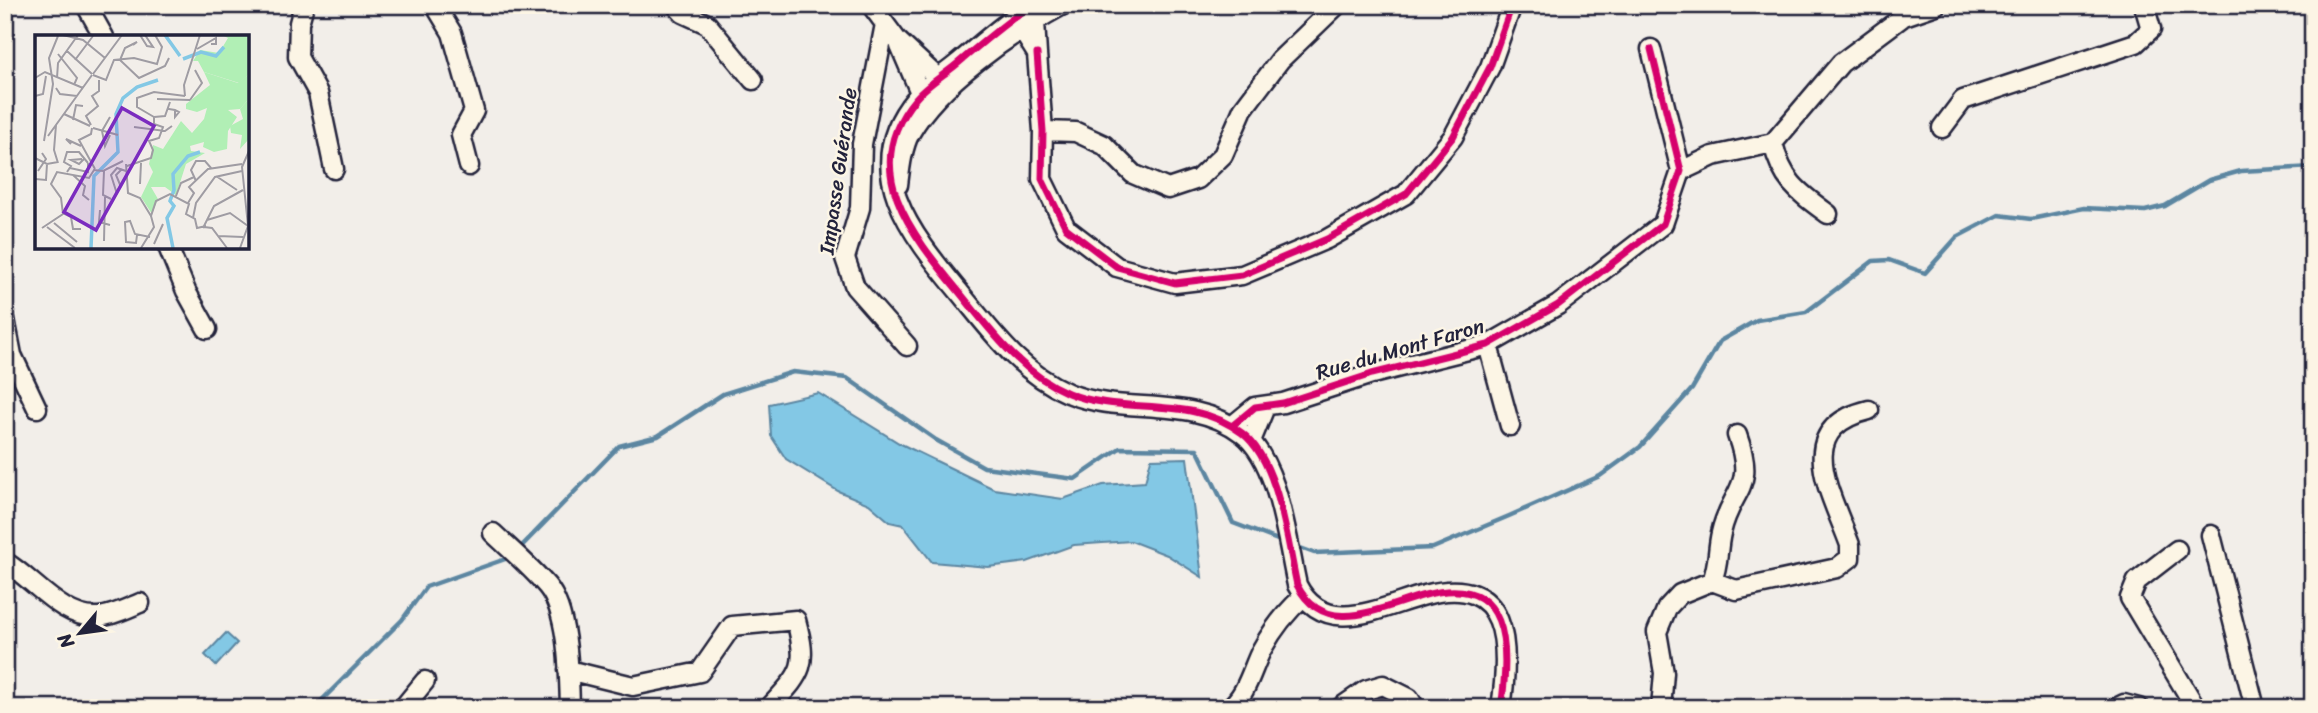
<svg xmlns="http://www.w3.org/2000/svg" width="2318" height="713" viewBox="0 0 2318 713" font-family="Sriracha,sans-serif">
<rect width="100%" height="100%" fill="#f2eee9"/>
<filter id="ink" filterUnits="userSpaceOnUse"><feTurbulence type="fractalNoise" baseFrequency=".0143" numOctaves="2"/><feDisplacementMap in="SourceGraphic" scale="14" xChannelSelector="R" yChannelSelector="G"/><feConvolveMatrix kernelMatrix="1 2 1 2 8 2 1 2 1" color-interpolation-filters="sRGB"/></filter>
<g filter="url(#ink)">
<path fill="#83c8e5" stroke="#5c86a1" stroke-width="2" d="M818,393l81,50 95,46 69,10 40,-14 42,-3 6,-23 36,-1 15,119 -35,-22 -36,-14 -57,4 -47,17 -39,5 -56,-5 -29,-37 -13,-3 -21,-18 -31,-13 -52,-32 -15,-23 -2,-32z
M226,633l11,10 -21,23 -11,-11z"/>
<g fill="none" stroke-linecap="round" stroke-linejoin="round">
<path stroke="#5c86a1" stroke-width="4.5" d="M1295,546l19,7 119,-5 76,-32 91,-40 40,-29 52,-58 28,-48 37,-21 49,-8 67,-51 16,-1 36,13 32,-36 42,-22 32,4 53,-11 61,3 20,-5 44,-26 32,-9 72,-4
M517,551l102,-105 39,-10 65,-42 70,-22 54,6 89,62 48,27 91,12 45,-31 77,1 36,74 50,19
M300,708l18,-4 84,-84 24,-33 85,-30"/>
<defs>
<path id="minor" d="M86,5l18,32
M304,5l-5,18 -1,34 20,36 16,76
M435,5l17,28 22,78 -13,24 8,31
M676,5l7,8 24,11 46,56
M871,5l26,35 42,39
M1032,5c-27,17 -51,39 -75,59 -13,11 -30,21 -41,34 -60,71 -3,138 44,195 31,38 61,80 108,100 55,23 124,1 174,40 37,28 45,108 55,152 28,55 85,21 128,10 86,-23 85,53 76,113
M1026,20l-4,10 15,24 -2,-33 -8,-2
M885,24l-23,120 -2,64 -15,50 10,29 52,59
M900,46l18,42 4,5 11,1
M1037,54l6,77 -1,48 24,49 51,39 58,16 67,-8 85,-36 79,-45 47,-57 37,-70 22,-62
M1942,128l21,-28 173,-57 15,-14 -7,-24
M1043,131l33,1 28,13 29,29 35,15 30,-10 25,-24 20,-46 37,-49 57,-55
M1773,143c9,38 25,49 55,71
M1681,171l32,-15 60,-13 68,-80 63,-47 32,-11
M898,185c2,-16 4,-37 12,-52 28,-50 103,-101 153,-128
M168,247l18,44 21,38
M5,319l7,36 25,53
M1488,345l22,81
M1232,426l23,-19 28,-4 89,-29 116,-29 70,-40 105,-81 18,-53 -30,-122
M1251,441l14,-34
M493,533c18,17 38,34 54,53 22,26 22,88 23,122
M2211,535l44,173
M2177,550l-40,31 -7,17 66,110
M5,562c29,17 57,57 93,55 14,-1 30,-9 42,-14
M1712,581c7,-17 5,-31 9,-48 10,-45 36,-43 16,-98
M568,670l65,16 67,-14 32,-46 64,-6c13,48 5,53 -27,88
M403,708l22,-27
M1229,708c18,-13 23,-40 33,-59 11,-20 24,-37 41,-52
M1340,708l26,-18 17,-5 26,13 6,10
M1661,708l3,-35 -7,-41 10,-24 13,-14 32,-13 24,9 101,-22 13,-10v-13c-18,-51 -60,-116 19,-135
M2116,708l8,-4 15,4"/>
</defs>
<use href="#minor" stroke="#22223b" stroke-width="23"/>
<use href="#minor" stroke="#fcf5e5" stroke-width="18"/>
<defs>
<path id="cycleway" d="M1032,5c-27,17 -51,39 -75,59 -13,11 -30,21 -41,34 -60,71 -3,138 44,195 31,38 61,80 108,100 55,23 124,1 174,40 37,28 45,108 55,152 28,55 85,21 128,10 86,-23 85,53 76,113
M1037,54l6,77 -1,48 24,49 51,39 58,16 67,-8 85,-36 79,-45 47,-57 37,-70 22,-62
M1232,426l23,-19 28,-4 89,-29 116,-29 70,-40 105,-81 18,-53 -30,-122"/>
</defs>
<use href="#cycleway" stroke="#fcf5e5" stroke-width="11"/>
<use href="#cycleway" stroke="#d6006c" stroke-width="7"/>
</g>
</g>
<g text-anchor="middle" stroke-width="5" stroke-linejoin="round" paint-order="stroke">
<g font-size="21" fill="#22223b" stroke="#fcf5e5">
<text transform="translate(838 171) rotate(-82)" y="7">Impasse Guérande</text>
<text transform="translate(1400 349) rotate(-16)" y="7">Rue du Mont Faron</text>
</g>
</g>
<g transform="translate(35 35)">
<rect width="214" height="214" fill="#f2eee9"/>
<path d="M187,0h26v40l-9,8 -35,-11 -6,-11h-5l7,-11 19,3 9,-15zM213,65v40l-8,9 2,-14 -11,-2 -1,-7 13,-7 -3,-10z" fill="#b1efb5"/>
<path d="M169,37l34,11 10,-8v25l-8,9 -12,1 9,7 -9,14 -1,18 -13,3 -11,-5 1,-5 -14,4 1,5 14,2 -19,11 -10,31 -11,-8h-14l7,12 -6,15 -11,-17 12,-25 -4,-8 4,-19 10,4 18,-28 11,12 12,-14 3,-11 -10,4 -11,-3v-5l24,-19z" fill="#b1efb5"/>
<path fill="none" stroke="#83c8e5" stroke-width="3.5" d="M130,0l15,21M148,24l18,-7 15,4 8,-9M56,213l3,-72 24,-24 -2,-38 7,-16 14,-11 21,-7M138,213l-6,-30 7,-12 -4,-5 4,-11 -1,-16 15,-18 12,-4"/>
<path fill="none" stroke="#9f9ca3" stroke-width="2" d="M28,0l20,5 22,18M105,0l7,11 6,1 -8,-12M98,10l4,-3 -12,6 -5,12 19,18 26,-12 4,-8M162,14l19,-11v6h-5M32,16l25,23M23,19l19,24 -3,7M40,25l18,-24M58,39l29,-39M58,40l13,5 8,-20 20,-2 23,6 5,-17 -7,-12M0,43l10,-6 38,16M22,43l1,-15 20,-28M21,53l4,6 17,2M0,61l8,-2 3,-18M150,61l-1,-11 16,-50M122,64l33,1M155,65l12,-17 -7,-13M132,74h2l6,1 4,2 -4,5v-7M29,79l26,12M119,82l-17,-10v-9l17,-6 31,4M119,82l11,-1 5,-14M38,85l3,-15 7,1M21,90l-2,25 4,13M56,90l-5,-9 12,-10 -6,-10 7,-5v-11M99,92l31,4 7,-5M57,93l-1,6 -12,6 16,29M58,93l25,7M75,100l-5,11 -3,-15 8,-14M13,101l44,-61M9,106l9,-57 -4,-26 9,-22M36,109l-5,-5 15,7M0,123l12,6 11,-2M47,124l-11,1 8,4 6,-6M91,129l2,29 12,5 11,18M92,131l24,-8 2,-8 -4,-9 10,-3 4,-11 -9,-3v-7M35,133l18,4v-9M3,136l8,-12 -4,-6M69,136l-1,24 8,4M32,137l4,-6 -7,-4 3,-10h12l9,11M38,140l12,11 -2,9 6,5M181,141l21,14M0,144l11,1 1,-16M161,146l-5,-11 5,-9h9l6,7M105,149l1,-21M86,152l-5,-12 6,-6M82,159l-6,-19 6,-7 9,3M141,161l5,-13 13,-6M153,168l6,-10 -5,-6 19,-18 34,-5M65,175l-1,12 11,3M28,178l8,4 2,12h8M116,181l5,-15 14,-7 19,10 -3,10 9,5 2,9 9,-2M158,183l3,-15 19,-26 27,-6M172,185l23,-7 18,13M19,188l23,19M12,192l28,21M169,192l8,1 15,20M7,193l21,-14 -2,-16 -10,-14 6,-12 32,6 5,-8 9,1 20,-10M168,193l11,-22 29,-16M102,200l-1,8 -10,-1 -1,-20 5,-1 5,13 15,3M183,201l25,1M69,206l1,-44M119,209l9,-20M106,213l13,-21 -3,-11M205,213l8,-22 -6,-59 7,-16"/>
<path fill="#7b2cbf" fill-opacity="0.15" stroke="#7b2cbf" stroke-width="3.5" d="M87,73l32,18 -58,104 -32,-18z"/>
<rect width="214" height="214" fill="none" stroke="#22223b" stroke-width="3.5"/>
</g>
<rect width="2318" height="713" fill="none" stroke="#fcf5e5" stroke-width="28"/>
<rect x="14" y="14" width="2290" height="685" fill="none" stroke="#22223b" stroke-width="2.5" filter="url(#ink)"/>
<g transform="translate(80 633) rotate(241)" stroke="#fcf5e5" stroke-width="5" paint-order="stroke">
<path d="M0-5L12 26L0 18L-12 26Z" fill="#22223b"/>
<text y="-10" font-size="19" font-weight="bold" text-anchor="middle" fill="#22223b">N</text>
</g>
</svg>
